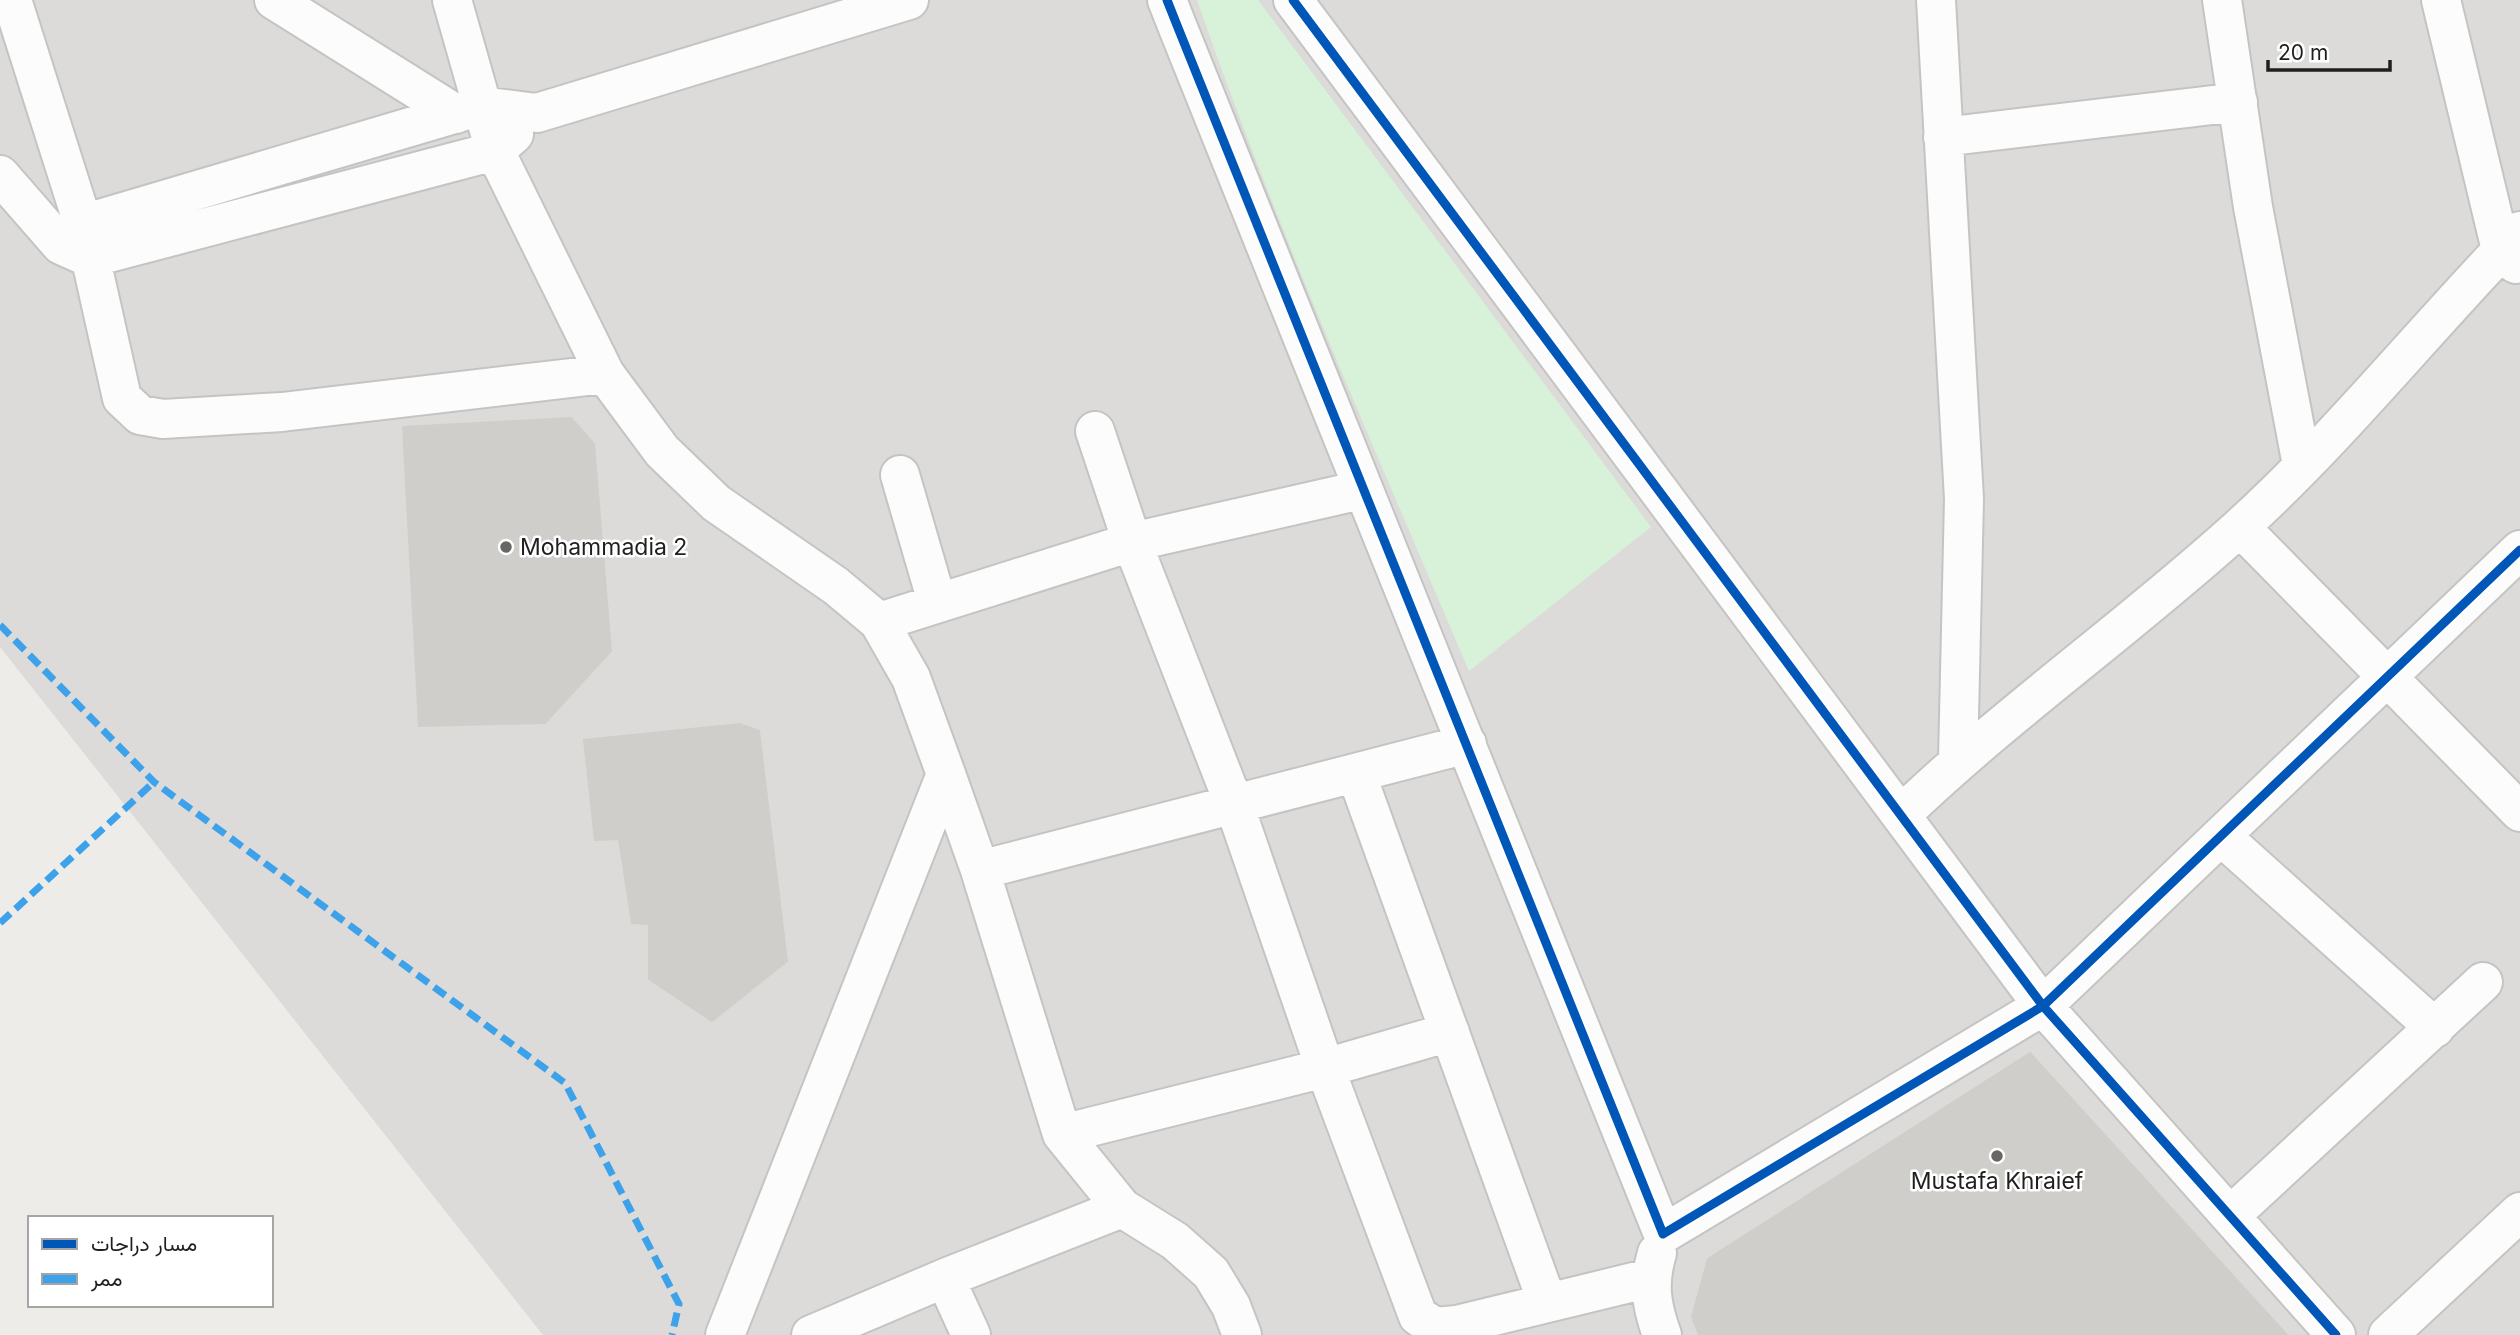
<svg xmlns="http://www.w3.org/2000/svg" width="2520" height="1335" viewBox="0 0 2520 1335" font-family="Inter,Vazirmatn,sans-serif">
<rect width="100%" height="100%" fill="#edece8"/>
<path fill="#dcdbd9" d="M0,0h2520v1335h-1977l-543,-688z"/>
<path fill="#d7f2d9" d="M1197,0h61l393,527 -182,144c-94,-222 -193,-443 -272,-671z"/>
<path fill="#d0cecb" stroke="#d0cec9" stroke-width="2" d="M571,418l23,26 17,207 -66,72 -126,3 -16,-299z
M740,724l19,7 28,230 -75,60 -63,-42v-55l-17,-1 -13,-84 -24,1 -11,-100z
M2030,1053l257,282h-588l-7,-18 16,-58z"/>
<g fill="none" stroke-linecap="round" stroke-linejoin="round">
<defs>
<path id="minor" d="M12,0l71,224 39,174 18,17 23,4 119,-7 323,-38
M274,0l182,114
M452,0l43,151 110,223 57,77 54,52 120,83 43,36 32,56 35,96 34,96 82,264 60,74 53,33 36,32 20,33 11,29
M1167,0c163,412 331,822 496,1234l380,-228 477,-456
M1293,0l750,1006 293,329
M1936,0l28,499 -6,261
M2222,0l31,207 49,258
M2441,0l60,250 15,14
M1943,137l295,-35
M0,175l61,70 29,13 405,-107 19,-17
M65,241l18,-17 398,-118 56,7 372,-113
M1095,431l37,111 102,262 91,264 93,248 17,11 22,-2 193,-47
M900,475l37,127
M2240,527l280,285
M879,622l253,-80 229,-52
M1356,773l191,529
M1901,815c107,-103 229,-188 339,-288 100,-91 186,-199 280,-296
M2221,836l214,192
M980,870l487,-126
M1062,1134l263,-66 125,-36
M2231,1215l252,-233
M1657,1253c-9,30 -6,52 5,82
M945,1278l177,-70
M725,1335l221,-561
M811,1335l134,-57 26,57
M2388,1335l132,-123"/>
</defs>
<use href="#minor" stroke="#c4c4c2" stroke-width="42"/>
<use href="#minor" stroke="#fcfcfc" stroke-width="38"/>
<path stroke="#3da2ea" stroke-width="7" stroke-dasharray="14 7" stroke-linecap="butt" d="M0,625l154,157 411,301 114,221 -7,31
M0,923l154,-141"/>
<defs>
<path id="cycleway" d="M1167,0c163,412 331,822 496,1234l380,-228 477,-456
M1293,0l750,1006 293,329"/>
</defs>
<use href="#cycleway" stroke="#fff" stroke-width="13"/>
<use href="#cycleway" stroke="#0057b8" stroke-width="9"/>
</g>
<g fill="#676765" stroke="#fff" stroke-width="2.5">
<circle cx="506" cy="547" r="7"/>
<circle cx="1997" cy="1156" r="7"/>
</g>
<g text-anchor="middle" stroke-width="5" stroke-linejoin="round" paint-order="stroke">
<g font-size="23" fill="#1f1f1f" stroke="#fff" text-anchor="start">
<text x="520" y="555">Mohammadia 2</text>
<text x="1997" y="1189" text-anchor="middle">Mustafa Khraief</text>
</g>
</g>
<rect x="28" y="1216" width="245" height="91" fill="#ffffff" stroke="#a5a5a5" stroke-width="2"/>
<rect x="42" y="1239" width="35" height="10" fill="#0057b8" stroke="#a5a5a5" stroke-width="2"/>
<text x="91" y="1251" font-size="21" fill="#1f1f1f">مسار دراجات</text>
<rect x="42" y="1274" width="35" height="10" fill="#3da2ea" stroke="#a5a5a5" stroke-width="2"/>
<text x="91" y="1286" font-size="21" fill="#1f1f1f">ممر</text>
<path d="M2268 60v10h122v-10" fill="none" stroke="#1f1f1f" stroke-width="3.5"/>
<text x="2278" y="60" font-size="21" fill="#1f1f1f" stroke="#ffffff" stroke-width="5" paint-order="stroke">20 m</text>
</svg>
